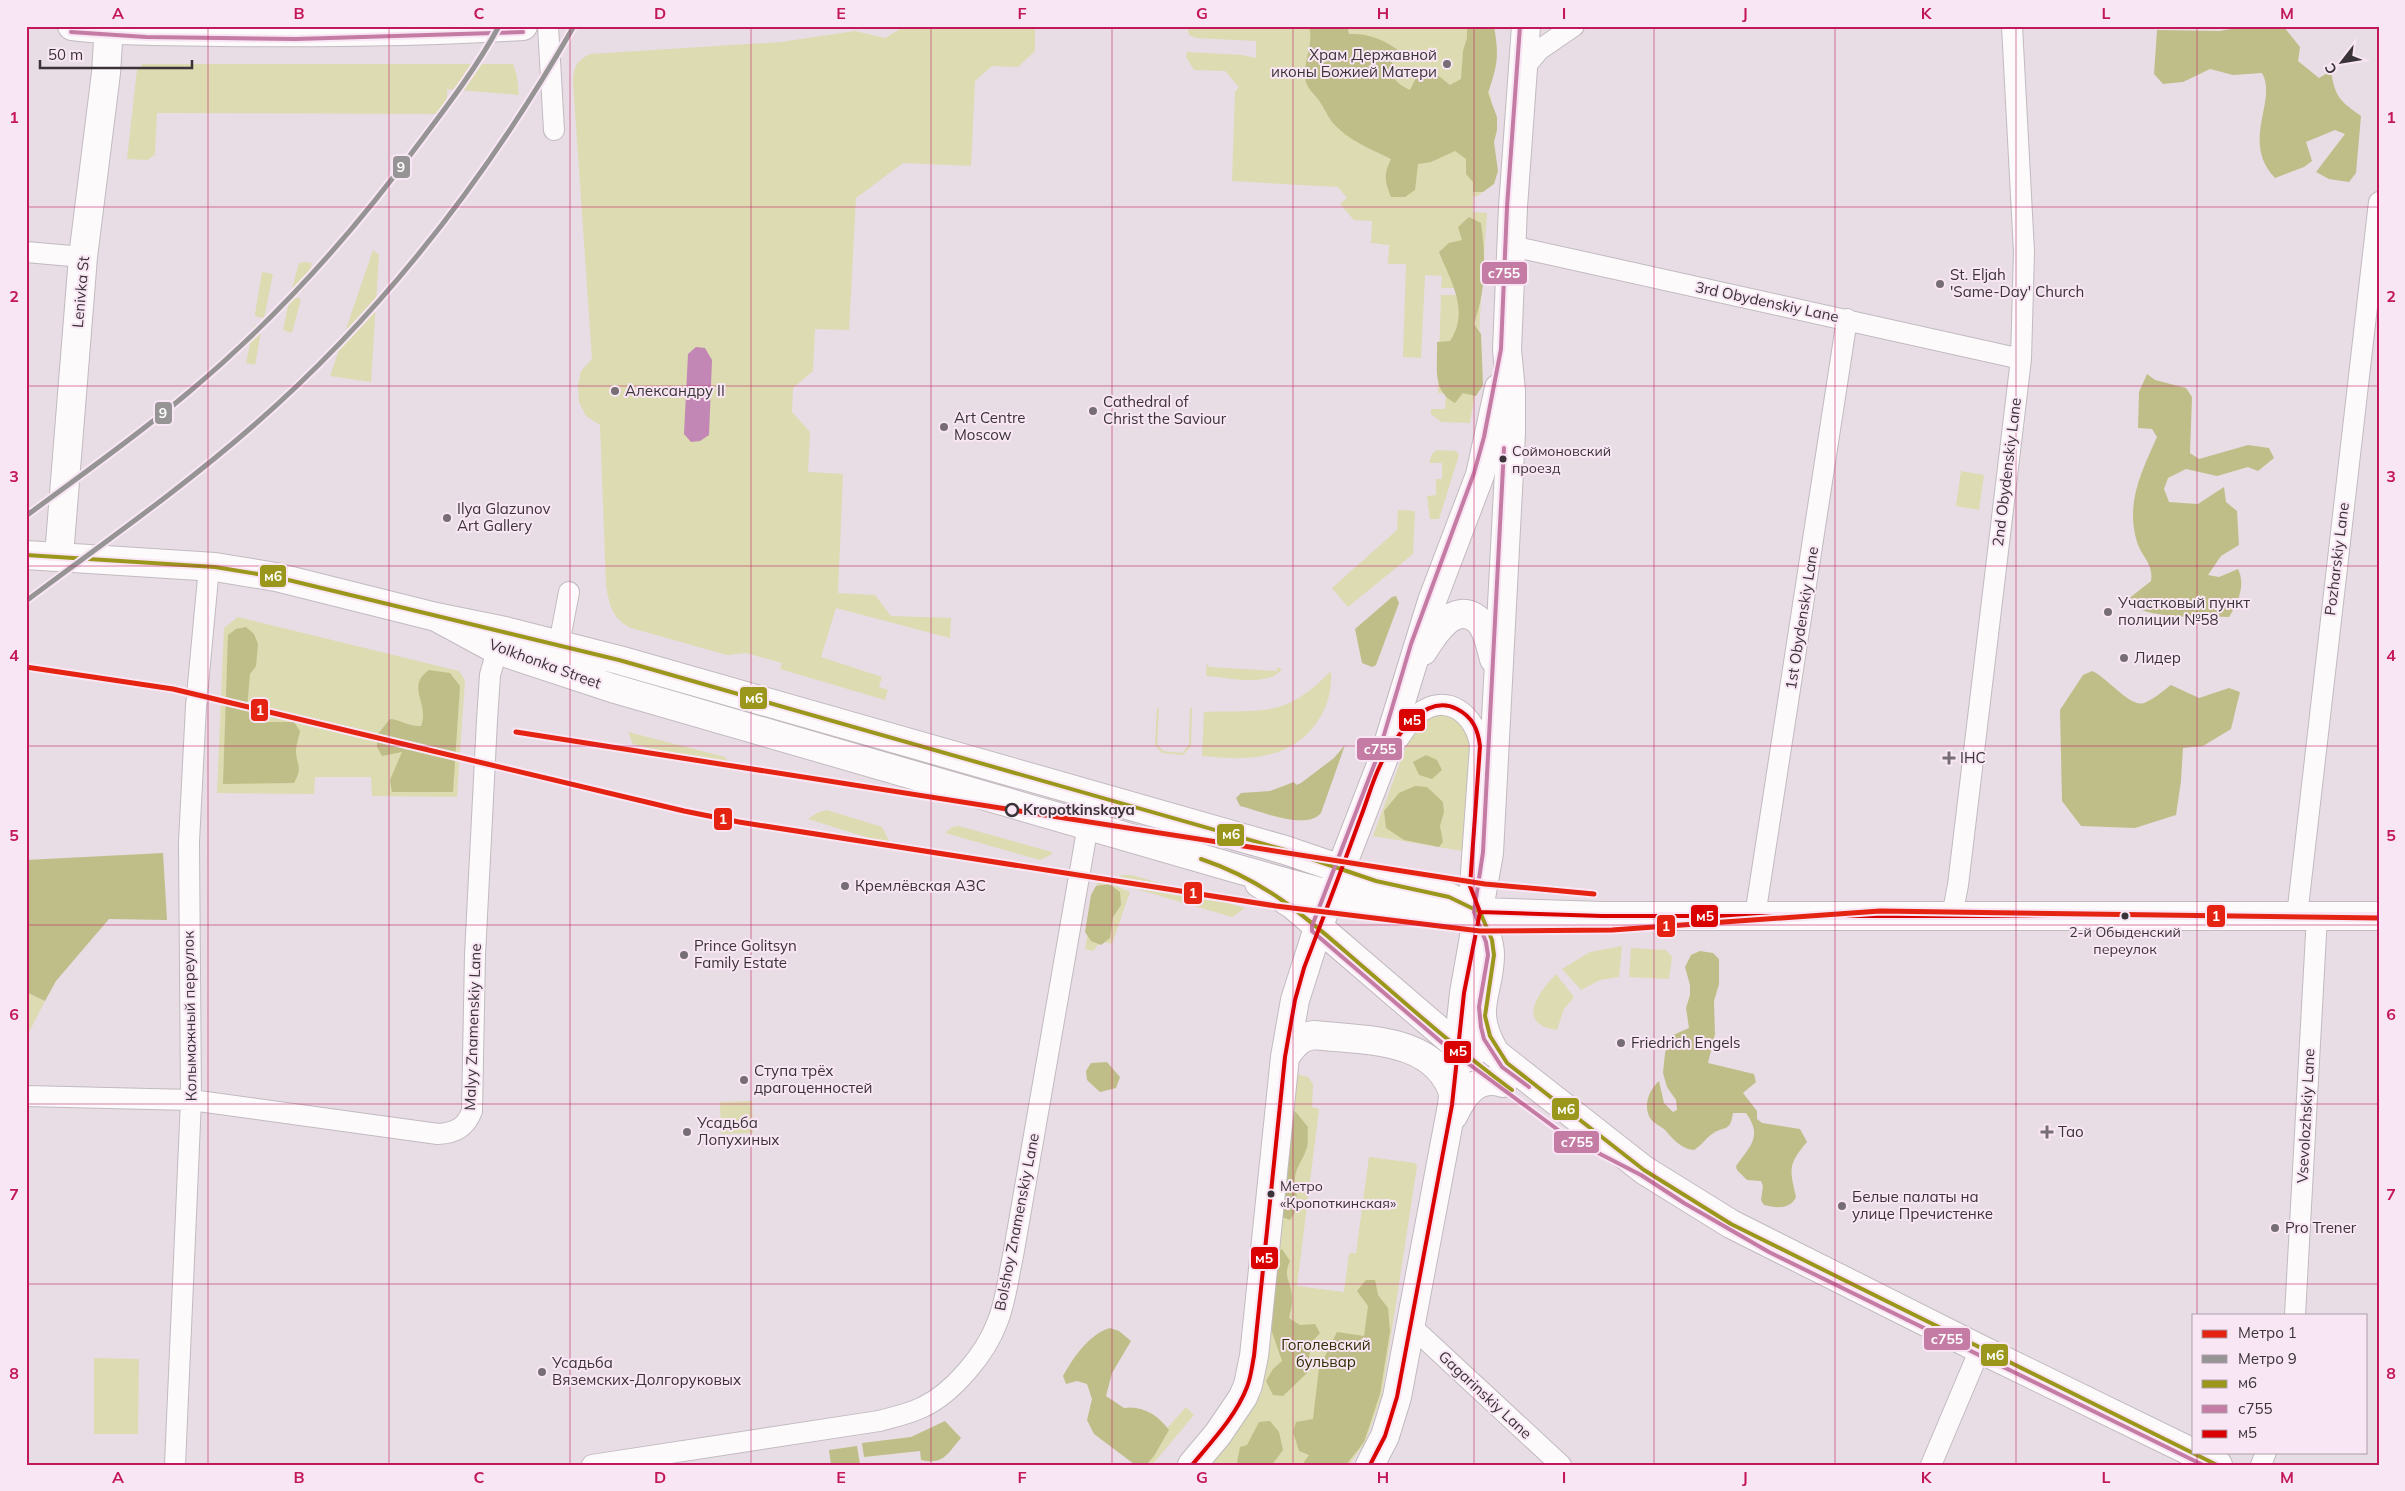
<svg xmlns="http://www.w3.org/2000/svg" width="2405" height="1491" viewBox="0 0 2405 1491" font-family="Mulish,sans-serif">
<rect width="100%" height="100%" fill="#e8dde5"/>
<path fill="#dcdbb1" d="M915,26h120v25l-17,16 -26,-1 -17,15 -4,85 -68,-3 -47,35 -7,132 -34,-1 -2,42 -20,17 -1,24 18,20 -2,40 35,2 -5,119 37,2 16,21 60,2 -1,20 -114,-30 -15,49 61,20 -3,10 9,3 -3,10 -105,-31 2,-6 -36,-10 -19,2 -96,-27c-19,-9 -22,-24 -25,-43l-6,-160 -14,-9 -7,-14 -1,-17 3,-14 11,-12 -19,-277c1,-15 3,-21 17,-28l191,-12 74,-11 30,7 17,-10z
M1187,26h296l3,58 5,13 -4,90 -9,9 -5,1v15l14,1 -5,72 -3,3h-38l1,-12 -17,-1 -4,83 -18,-1 3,-93h-18l1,-19 -18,-2 1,-22 -18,-1 -14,-16 7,-6 -9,-11 -106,-6 3,-89 4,-5 -14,-16 -31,-1 -8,-13 1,-5 55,3 14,3v-17l-60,-3 -7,-3z
M143,64h370l4,12 2,19 -72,-6v25l-290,-1 -2,42 -8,5 -20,-1 10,-89z
M373,250l6,5 -8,127 -41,-6z
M305,262l7,1 -8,28 -12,-3 7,-25z
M262,272l11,2 -9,44 -9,-2v-2z
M1441,295h37l3,4 -5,90 -6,34 -29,-1 -10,-8v-5h14l1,-16h-8z
M290,296l11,3 -9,34 -9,-3z
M254,325l8,1 -7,39 -9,-2z
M1437,450l19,1 3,4 -20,64h-9l-3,-23 9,-1v-16h6v-16h-13l3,-9z
M1961,471l23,4 -5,35 -23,-4z
M1398,510l17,1 -2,43 -65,53 -16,-19 65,-58z
M238,617l221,54 6,9 -8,117 -85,-1 -1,-19h-56l-1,17 -97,-1 7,-165z
M1207,663l2,4 68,4v-4l5,2c-14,19 -55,8 -76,7z
M1331,671c3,40 -24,76 -64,84 -21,5 -44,3 -65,1l2,-44c61,-2 81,6 127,-41z
M1157,708h2l-2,36 6,7 19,2 7,-8 1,-37h2l-1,38 -8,9 -21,-2 -7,-8z
M1450,714l22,21 -4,117 -95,-16 39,-106 19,-15z
M628,732l97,25 7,11v3l-99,-27z
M827,810l55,17 9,18 -83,-26 11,-7z
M959,826l93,26v2l-12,6 -95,-27 7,-6z
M1123,875h9l113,33 -13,9 -123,-36z
M1098,879l32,13 -18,52 -11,-3 -8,10 -8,-2z
M1622,946l-3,31 -19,3 -19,10 -19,-21 28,-17z
M1631,948l35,2 6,7 -3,22 -40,-2z
M1556,974l18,23 -10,12 -7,21c-41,-6 -20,-36 -1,-56z
M26,992l19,9 -19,37z
M1296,1074l12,3 5,7 -1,23 7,2 -22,177 47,6 5,-39h7l13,-96 46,6 2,3 -35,229 -17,48 -16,22h-142l19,-24z
M752,1101l1,32 -32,1 -1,-32z
M94,1358l45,1 -1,75h-44z
M1186,1407l8,8 -42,50h-18z"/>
<path fill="#bfbe88" d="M1309,26h38l2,8c18,-1 34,5 49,16 -11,19 -9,30 12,40l6,-12 12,-6 12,5 10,8 11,-6 2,-28 4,-13v-12h27c5,30 4,38 -6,67l9,24v13l-3,12 4,29 -4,13 -11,8h-10v-10l-7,-8v-15l-11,-8 -24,11 -13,2 -3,26 -10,7h-14c-6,-16 -8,-21 0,-38 -20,-10 -44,-19 -59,-37 -5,-7 -9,-16 -14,-23 -6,-7 -13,-13 -13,-23 -1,-17 9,-32 4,-50z
M2247,26l37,1 16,20 -2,14 21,17 12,-7c4,26 9,30 30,45l-5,57 -7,9 -20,-3 -13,-7 29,-38 -10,-4 -29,12 6,19 -8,6 -29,11c-35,-37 3,-77 -13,-105l-29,2 -23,-6 -27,13 -20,2 -9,-10 3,-44 63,1z
M1469,217l12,6c5,36 5,66 -7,101l7,10 2,51 -7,11 -13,-3 -8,10c-24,-13 -17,-36 -18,-61l13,-1c20,-30 1,-59 -11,-89l10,-9 13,-3 -4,-13z
M2147,374l8,6 31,8 6,9 -2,56 9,6 49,-14 21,3 5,10 -16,13 -10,-4 -31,9 -31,-7 -18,9 -4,11 5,13 29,2 26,-17 2,15 11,9 2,34 -18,11 -13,19 11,2 19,-8c8,16 0,34 -9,48 -26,-1 -86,4 -102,-17l24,-19c3,-17 -10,-25 -14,-39 -12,-39 5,-71 20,-105l-5,-8 -14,-1 1,-36z
M1396,596l3,7 -23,62 -4,2 -10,-4 -7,-34 37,-32z
M246,627l8,7 4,10 -2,22 -6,8 -3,34 16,14h31l6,9c-1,6 -4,14 -4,21 1,15 7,14 -2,31l-71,1 5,-149 8,-6z
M429,670l21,3 10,13 -7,106h-61l-2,-12 12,-28 -20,4 -5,-9v-12l13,-16c12,1 19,8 31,7 9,-23 -16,-39 8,-56z
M2092,671c15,6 38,37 52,32 10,-4 19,-12 27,-18l28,13 30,-10 11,4 -9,37 -28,17 -20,2 -2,33 -5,34 -41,13 -54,-2 -19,-25 -2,-91 23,-35z
M1345,745l-24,68c-15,18 -60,-2 -81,-7l-4,-8 5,-5 29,-2 24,-9 2,3 5,-2 33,-25z
M1426,755l11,5 5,10 -10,9 -13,-4 -6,-13z
M1415,786l12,1 16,15 1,10 -4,14 3,16 -4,5 -35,-7 -18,-12 -2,-17 15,-18z
M163,853l4,67 -58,-1 -53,62 -11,20 -19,-9v-132z
M1109,884l11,8 1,13 -8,12 -3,21 -9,7 -10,-4 -6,-9 6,-37 5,-9z
M1700,951l13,2 6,6v25l-5,17 1,33 -7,29 46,11 2,8 -13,11 14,18v8l5,4 38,6 7,13c-20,23 -17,28 -11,55 -6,13 -21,11 -32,8l-3,-5 2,-14 -2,-5 -14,-1 -10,-10 -1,-4c14,-20 27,-29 10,-53h-13c-3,20 -8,12 -21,21 -7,5 -11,12 -18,16 -13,-1 -21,-11 -29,-20 -4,-4 -12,-7 -15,-12 -7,-13 -1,-28 9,-37l5,22 9,9 4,-2 -1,-10 -9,-13 -4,-14 2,-20 6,-17 18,-8 -3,-20 4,-13v-10l-5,-18 6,-12z
M1107,1062l13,15 -4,11 -16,4 -13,-12 -1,-9 5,-8z
M1295,1111l13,16c-1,7 1,17 -2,23 -3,10 -11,18 -11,29 -1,20 9,22 -5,41l-13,-5 14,-96z
M1282,1249l8,12c-8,16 2,22 2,36 1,7 -2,15 -3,21l11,7 15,-1 5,9 -9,10 -4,30 -24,23 -10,-1 -7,-14 7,-12 9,-8 -13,-38 6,-69z
M1366,1280h9l3,15 10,13 2,23 -10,63 -16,48 -18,23h-44l7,-10 -10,-4 -6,-19 3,-10 17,-3 6,-51 18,-36 27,4 4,-30 -11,-15z
M1110,1328l9,3 12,10 -19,32 -6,23 18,12c18,-3 34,7 45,22l-15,26 -8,9 -12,-1 -40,-30 -7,-14 5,-21 -5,-15 -10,-3 -11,3 -3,-8c10,-18 26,-42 47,-48z
M945,1421l16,17c-14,16 -17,27 -40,22l-1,-9 -56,6 -2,-14 49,-6z
M1270,1421l9,11 4,18 -11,15h-33l-2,-3 3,-15 7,-2 12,-23z
M857,1446l3,18 14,-1v2h-43l-2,-15z"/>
<path fill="#c287b4" d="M696,347l9,1 7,12 -3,75 -9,6 -9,1 -7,-8 4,-80z"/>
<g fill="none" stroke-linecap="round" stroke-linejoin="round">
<defs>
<path id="street" d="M548,26l6,104
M1524,68l15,-18 35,-24
M1512,246l509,113
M26,252l57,5
M559,644l10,-52
M1391,748c10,-10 16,-25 27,-34 29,-23 58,1 62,32l-10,140c6,23 24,44 24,69 0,38 -20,53 3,93
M1755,916l92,-597
M1952,916l6,-31 63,-526 3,-107 -12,-226
M2297,916l82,-714
M26,1096l165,4 247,34c18,-1 28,-7 34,-23l3,-156 12,-235 3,-45 7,-25
M2295,1315l22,-399
M1410,1325l151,140
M175,1465l16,-365 -2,-258 7,-136 13,-139
M592,1465l287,-44c15,-4 30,-7 44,-14 30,-14 63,-54 74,-84 9,-21 11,-45 16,-67l75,-431
M1931,1465l49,-116
M2261,1465l5,-13"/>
<path id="secondary" d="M72,26c49,6 99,5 148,6 101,1 202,0 303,-6
M26,555l189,12 61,10 160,40 69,14 114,29 666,190 91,31 73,16 29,14
M59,556l24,-299 23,-184 3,-47
M436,617l61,33 115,38 619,179 100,28 99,19 50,-2 122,4h777
M1423,651c10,-16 30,-50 54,-32 11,9 13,27 17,40
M1259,883l34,22 177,152
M1464,1002c2,19 13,35 26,47l154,121 87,54 249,125 238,116
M1285,1057c9,-12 14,-20 29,-22 50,6 123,1 140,61
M1453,1116c10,-21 24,-42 50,-33
M1192,1465l26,-31 25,-37 5,-12 6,-29 31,-299 10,-57 23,-72 66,-171 48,-156 48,-126 19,-87
M1370,1465l15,-29 12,-39 55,-292 12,-112 25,-140 22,-420v-42l-4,-41 6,-143 13,-181"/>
</defs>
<use href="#street" stroke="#c2bac0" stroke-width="22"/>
<use href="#secondary" stroke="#c2bac0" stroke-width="30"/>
<use href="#street" stroke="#fcfafb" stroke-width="20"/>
<use href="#secondary" stroke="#fcfafb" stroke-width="28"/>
<defs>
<path id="bus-1" d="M26,555l189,12 61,10 343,83 666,190 91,31 73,16 31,15 12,28 2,15 -9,61 5,20 17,27 137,107 87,54 486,241
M1201,859c71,24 111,64 167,112 47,41 94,82 144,119"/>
<path id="bus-2" d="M1520,26l-13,181 -6,142 -17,88 -10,36 -63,171 -33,111 -66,171v5l142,122 115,85 72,37 43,28 85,49 434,213
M71,32l75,5 150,2 227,-7
M1504,448l-21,404 -9,60 12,30 2,13 -9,52 2,20 3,12 18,28 27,20"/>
<path id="bus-3" d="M1480,912l122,4h777
M1192,1465c20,-24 44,-49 55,-78 4,-10 5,-21 7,-31l31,-299 10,-57 9,-32c19,-50 38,-99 56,-149 8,-20 14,-45 25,-63 14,-23 41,-63 72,-47 16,8 21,21 23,37l-10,140 10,26
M1370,1465l15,-29 12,-39 55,-292 12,-112 16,-81"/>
</defs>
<use href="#bus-1" stroke="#f9e6f4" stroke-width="8"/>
<use href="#bus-2" stroke="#f9e6f4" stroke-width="8"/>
<use href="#bus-3" stroke="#f9e6f4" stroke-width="8"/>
<use href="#bus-1" stroke="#9b971c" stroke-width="4"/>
<use href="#bus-2" stroke="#c47ba4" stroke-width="4"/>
<use href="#bus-3" stroke="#d90200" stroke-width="4"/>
<defs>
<path id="metro-1" d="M26,667l147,22 511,122 55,11 537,84 204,25 132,-1 268,-19 499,7
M516,732l969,152 109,10"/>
<path id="metro-2" d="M26,516c55,-41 111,-80 163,-124 87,-73 164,-159 231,-250 28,-37 57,-75 79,-116
M26,601c76,-57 155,-112 227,-175 130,-113 235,-250 321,-400"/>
</defs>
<use href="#metro-1" stroke="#f9e6f4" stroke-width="9"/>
<use href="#metro-2" stroke="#f9e6f4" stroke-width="9"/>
<use href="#metro-1" stroke="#e42313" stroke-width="5"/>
<use href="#metro-2" stroke="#969495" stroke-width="5"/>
</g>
<path fill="none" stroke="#c2185b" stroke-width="1" stroke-opacity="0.55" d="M208,26v1439M389,26v1439M570,26v1439M751,26v1439M931,26v1439M1112,26v1439M1293,26v1439M1474,26v1439M1654,26v1439M1835,26v1439M2016,26v1439M2197,26v1289M26,207h2353M26,386h2353M26,566h2353M26,746h2353M26,925h2353M26,1104h2353M26,1284h2353M2197,1452v13"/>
<g fill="#776e75" stroke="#f9e6f4" stroke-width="2">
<circle cx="1447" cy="64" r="5"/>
<circle cx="1940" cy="284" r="5"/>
<circle cx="615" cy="391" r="5"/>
<circle cx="1093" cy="411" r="5"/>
<circle cx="944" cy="427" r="5"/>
<circle cx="447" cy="518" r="5"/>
<circle cx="2108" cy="612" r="5"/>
<circle cx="2124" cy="658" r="5"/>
<path d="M1946.5 750.5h5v5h5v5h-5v5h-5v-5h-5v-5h5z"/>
<circle cx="845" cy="886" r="5"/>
<circle cx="684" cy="955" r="5"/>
<circle cx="1621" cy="1043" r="5"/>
<circle cx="744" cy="1080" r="5"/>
<circle cx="687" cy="1132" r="5"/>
<path d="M2044.5 1124.5h5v5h5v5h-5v5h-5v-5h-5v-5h5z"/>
<circle cx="1842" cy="1206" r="5"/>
<circle cx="2275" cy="1228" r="5"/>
<circle cx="542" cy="1372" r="5"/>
</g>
<g fill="#3a3338" stroke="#f9e6f4" stroke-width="2">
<circle cx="1503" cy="459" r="4.5"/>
<circle cx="2125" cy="916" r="4.5"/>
<circle cx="1271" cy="1194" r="4.5"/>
</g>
<circle fill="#f9e6f4" stroke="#3a3338" stroke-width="2.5" cx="1012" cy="810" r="6"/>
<g text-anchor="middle" stroke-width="4" stroke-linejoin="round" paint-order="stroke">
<g font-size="14" fill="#3a3338" stroke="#f9e6f4" text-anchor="start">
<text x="1512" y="456">Соймоновский<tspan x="1512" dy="17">проезд</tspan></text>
<text x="2125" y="937" text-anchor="middle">2-й Обыденский<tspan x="2125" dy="17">переулок</tspan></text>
<text x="1280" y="1191">Метро<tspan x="1280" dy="17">«Кропоткинская»</tspan></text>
</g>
<g font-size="15" fill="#3a3338" stroke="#f9e6f4" text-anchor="start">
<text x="1437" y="60" text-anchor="end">Храм Державной<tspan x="1437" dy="17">иконы Божией Матери</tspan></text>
<text x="1950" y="280">St. Eljah<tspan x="1950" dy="17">'Same-Day' Church</tspan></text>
<text x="625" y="396">Александру II</text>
<text x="1103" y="407">Cathedral of<tspan x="1103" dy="17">Christ the Saviour</tspan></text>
<text x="954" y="423">Art Centre<tspan x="954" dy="17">Moscow</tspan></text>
<text x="457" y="514">Ilya Glazunov<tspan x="457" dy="17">Art Gallery</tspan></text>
<text x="2118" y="608">Участковый пункт<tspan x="2118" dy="17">полиции №58</tspan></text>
<text x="2134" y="663">Лидер</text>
<text x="1960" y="763">IHC</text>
<text x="855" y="891">Кремлёвская АЗС</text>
<text x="694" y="951">Prince Golitsyn<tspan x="694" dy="17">Family Estate</tspan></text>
<text x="1631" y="1048">Friedrich Engels</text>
<text x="754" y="1076">Ступа трёх<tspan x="754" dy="17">драгоценностей</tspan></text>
<text x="697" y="1128">Усадьба<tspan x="697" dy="17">Лопухиных</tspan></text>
<text x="2058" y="1137">Тао</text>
<text x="1852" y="1202">Белые палаты на<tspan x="1852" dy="17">улице Пречистенке</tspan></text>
<text x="2285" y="1233">Pro Trener</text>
<text x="552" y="1368">Усадьба<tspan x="552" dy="17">Вяземских-Долгоруковых</tspan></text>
</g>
<g font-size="15" fill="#3a3338" stroke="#f9e6f4">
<text transform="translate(81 292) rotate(-85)" y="5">Lenivka St</text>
<text transform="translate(1767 302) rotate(12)" y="5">3rd Obydenskiy Lane</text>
<text transform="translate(2007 472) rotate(-83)" y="5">2nd Obydenskiy Lane</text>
<text transform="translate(2337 559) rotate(-83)" y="5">Pozharskiy Lane</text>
<text transform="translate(1802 618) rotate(-81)" y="5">1st Obydenskiy Lane</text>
<text transform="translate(545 664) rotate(20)" y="5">Volkhonka Street</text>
<text transform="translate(190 1016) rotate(-91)" y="5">Колымажный переулок</text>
<text transform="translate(473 1027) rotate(-88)" y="5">Malyy Znamenskiy Lane</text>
<text transform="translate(2306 1116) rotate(-87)" y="5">Vsevolozhskiy Lane</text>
<text transform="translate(1017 1222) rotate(-79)" y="5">Bolshoy Znamenskiy Lane</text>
<text transform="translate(1485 1395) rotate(43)" y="5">Gagarinskiy Lane</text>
</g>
<g font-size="15" font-weight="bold" fill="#3a3338" stroke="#f9e6f4" text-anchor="start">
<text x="1023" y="815">Kropotkinskaya</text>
</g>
<g font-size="15" fill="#2d2f02" stroke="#f9e6f4">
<text x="1326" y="1350">Гоголевский<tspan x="1326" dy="17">бульвар</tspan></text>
</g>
</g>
<g stroke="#f9e6f4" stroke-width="2">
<rect x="392" y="155" width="19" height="24" rx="5" fill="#969495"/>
<rect x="1481" y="261" width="47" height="24" rx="5" fill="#c47ba4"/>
<rect x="154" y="401" width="19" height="24" rx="5" fill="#969495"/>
<rect x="259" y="564" width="28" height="24" rx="5" fill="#9b971c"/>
<rect x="739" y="686" width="29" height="24" rx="5" fill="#9b971c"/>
<rect x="250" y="698" width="19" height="24" rx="5" fill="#e42313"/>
<rect x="1398" y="708" width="28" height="24" rx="5" fill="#d90200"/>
<rect x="1356" y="737" width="47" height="24" rx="5" fill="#c47ba4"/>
<rect x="713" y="807" width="20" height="24" rx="5" fill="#e42313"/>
<rect x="1216" y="823" width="29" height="24" rx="5" fill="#9b971c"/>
<rect x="1183" y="881" width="20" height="24" rx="5" fill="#e42313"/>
<rect x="2206" y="904" width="20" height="24" rx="5" fill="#e42313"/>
<rect x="1690" y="904" width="29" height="24" rx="5" fill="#d90200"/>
<rect x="1656" y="914" width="20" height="24" rx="5" fill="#e42313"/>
<rect x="1443" y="1040" width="29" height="24" rx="5" fill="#d90200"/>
<rect x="1551" y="1097" width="29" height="24" rx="5" fill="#9b971c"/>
<rect x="1553" y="1130" width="47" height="24" rx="5" fill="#c47ba4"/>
<rect x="1250" y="1246" width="29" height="24" rx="5" fill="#d90200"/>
<rect x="1923" y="1327" width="48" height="24" rx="5" fill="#c47ba4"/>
<rect x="1980" y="1343" width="29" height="24" rx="5" fill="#9b971c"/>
</g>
<g font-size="14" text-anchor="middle" font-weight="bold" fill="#fff">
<text x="401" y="172">9</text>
<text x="1504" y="278">с755</text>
<text x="163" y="418">9</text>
<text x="273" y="581">м6</text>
<text x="754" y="703">м6</text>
<text x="260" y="715">1</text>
<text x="1412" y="725">м5</text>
<text x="1380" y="754">с755</text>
<text x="723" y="824">1</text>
<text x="1231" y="839">м6</text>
<text x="1193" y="898">1</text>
<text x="2216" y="921">1</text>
<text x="1705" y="921">м5</text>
<text x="1666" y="931">1</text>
<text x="1458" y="1056">м5</text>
<text x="1566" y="1114">м6</text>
<text x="1577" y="1147">с755</text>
<text x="1264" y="1263">м5</text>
<text x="1947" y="1344">с755</text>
<text x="1995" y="1360">м6</text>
</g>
<rect width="2405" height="1491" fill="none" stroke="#f9e6f4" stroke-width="55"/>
<rect x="2192" y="1314" width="175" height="140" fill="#f9e6f4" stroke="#ad9ea9"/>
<rect x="2202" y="1330" width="25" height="8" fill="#e42313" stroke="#ad9ea9"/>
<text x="2238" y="1338" font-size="15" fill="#3a3338">Метро 1</text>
<rect x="2202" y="1355" width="25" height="8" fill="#969495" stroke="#ad9ea9"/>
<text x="2238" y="1364" font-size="15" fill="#3a3338">Метро 9</text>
<rect x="2202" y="1380" width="25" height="8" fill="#9b971c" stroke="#ad9ea9"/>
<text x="2238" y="1388" font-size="15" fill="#3a3338">м6</text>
<rect x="2202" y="1405" width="25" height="8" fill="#c47ba4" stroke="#ad9ea9"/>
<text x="2238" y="1414" font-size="15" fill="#3a3338">с755</text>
<rect x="2202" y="1430" width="25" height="8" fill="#d90200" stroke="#ad9ea9"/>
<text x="2238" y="1438" font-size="15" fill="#3a3338">м5</text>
<g transform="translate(2342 62) rotate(239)" stroke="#f9e6f4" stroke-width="4" paint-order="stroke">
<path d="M0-4L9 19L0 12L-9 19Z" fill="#3a3338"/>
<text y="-8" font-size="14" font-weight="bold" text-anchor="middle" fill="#3a3338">С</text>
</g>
<path d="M40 60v8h152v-8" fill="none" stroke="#3a3338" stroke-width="2.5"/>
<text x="48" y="60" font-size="15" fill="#3a3338" stroke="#f9e6f4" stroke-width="4" paint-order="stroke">50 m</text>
<rect x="28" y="28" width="2350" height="1436" fill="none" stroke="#c2185b" stroke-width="2"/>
<g font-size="16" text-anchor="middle" font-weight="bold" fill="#c2185b">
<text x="118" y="19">A</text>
<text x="299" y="19">B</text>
<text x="479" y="19">C</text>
<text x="660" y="19">D</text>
<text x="841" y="19">E</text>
<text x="1022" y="19">F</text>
<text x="1202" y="19">G</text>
<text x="1383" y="19">H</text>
<text x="1564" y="19">I</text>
<text x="1745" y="19">J</text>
<text x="1926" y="19">K</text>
<text x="2106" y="19">L</text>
<text x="2287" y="19">M</text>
<text x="14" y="123">1</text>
<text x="2391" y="123">1</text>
<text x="14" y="302">2</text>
<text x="2391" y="302">2</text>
<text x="14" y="482">3</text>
<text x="2391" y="482">3</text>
<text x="14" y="661">4</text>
<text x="2391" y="661">4</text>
<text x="14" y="841">5</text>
<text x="2391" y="841">5</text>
<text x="14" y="1020">6</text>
<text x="2391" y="1020">6</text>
<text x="14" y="1200">7</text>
<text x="2391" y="1200">7</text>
<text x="14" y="1379">8</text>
<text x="2391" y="1379">8</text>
<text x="118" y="1483">A</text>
<text x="299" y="1483">B</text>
<text x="479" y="1483">C</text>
<text x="660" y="1483">D</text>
<text x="841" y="1483">E</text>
<text x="1022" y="1483">F</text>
<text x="1202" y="1483">G</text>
<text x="1383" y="1483">H</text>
<text x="1564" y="1483">I</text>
<text x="1745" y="1483">J</text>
<text x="1926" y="1483">K</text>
<text x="2106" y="1483">L</text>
<text x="2287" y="1483">M</text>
</g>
</svg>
